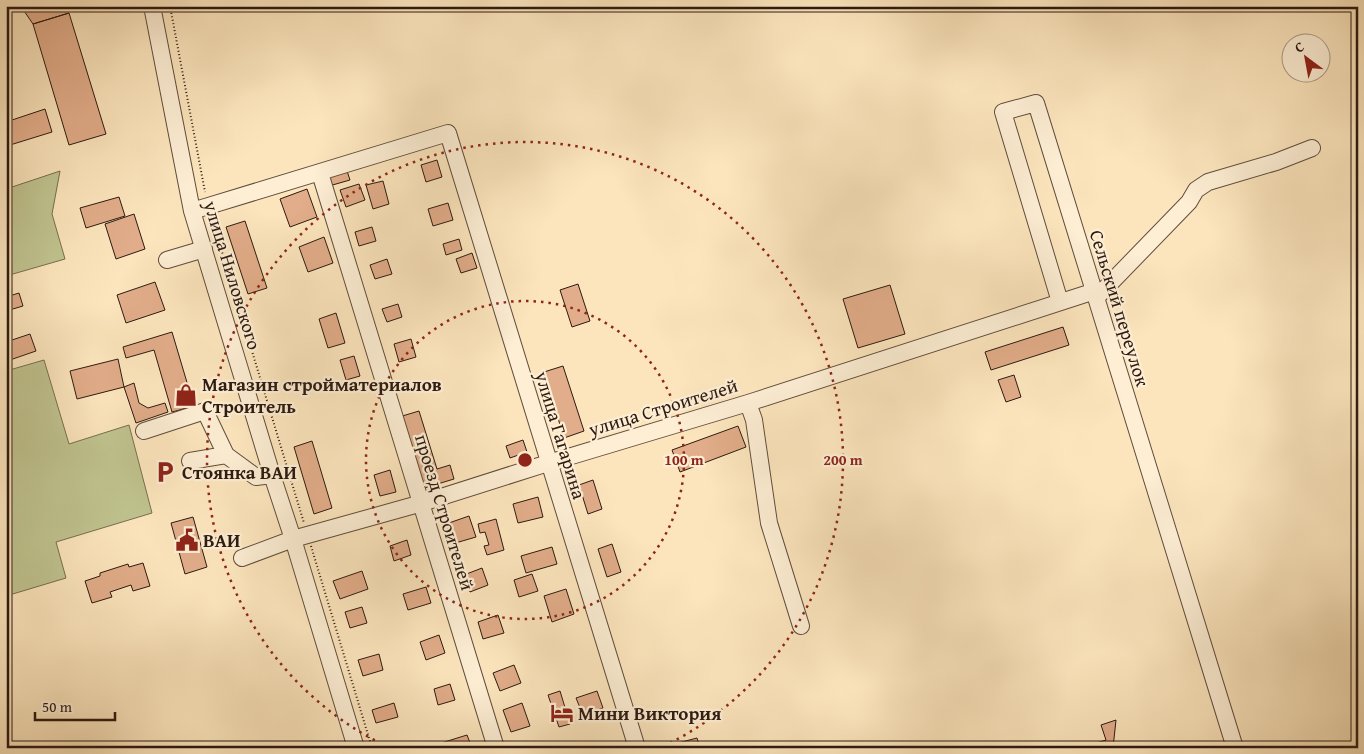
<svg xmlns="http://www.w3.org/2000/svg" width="1364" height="754" viewBox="0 0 1364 754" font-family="'Gentium Book Plus',serif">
<rect width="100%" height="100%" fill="#fce5bd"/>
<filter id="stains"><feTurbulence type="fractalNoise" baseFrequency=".004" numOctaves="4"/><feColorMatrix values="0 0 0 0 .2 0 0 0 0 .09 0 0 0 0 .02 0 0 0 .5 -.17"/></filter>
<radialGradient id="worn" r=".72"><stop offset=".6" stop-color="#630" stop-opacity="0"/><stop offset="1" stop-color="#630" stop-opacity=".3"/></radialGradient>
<path fill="#c0c490" stroke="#766f50" d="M60,171l-8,43 13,45 -59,17v-87z
M44,360l25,84 60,-19 23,88 -96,29 10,36 -60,18v-225z"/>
<path fill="#e2ad8a" stroke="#2c1a11" d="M28,6h37l2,5 2,2 -36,11 -11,-16z
M69,13l37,121 -37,11 -36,-121z
M45,109l7,23 -42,13 -4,-11v-12z
M437,160l5,17 -16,5 -5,-17z
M347,171l3,9 -21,6 -2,-9z
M383,181l6,23 -16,5 -7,-24z
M359,184l6,16 -19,7 -6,-17z
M307,189l10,28 -27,10 -10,-28z
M119,197l6,19 -39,12 -6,-20z
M448,203l5,17 -20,6 -5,-17z
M134,214l11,35 -29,10 -11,-35z
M245,221l22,67 -19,6 -22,-67z
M372,227l4,14 -17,5 -4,-14z
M324,237l9,26 -25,9 -9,-25z
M459,239l3,11 -16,5 -3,-11z
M472,253l5,15 -16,5 -5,-14z
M387,259l5,15 -17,5 -5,-14z
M155,282l10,28 -39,13 -9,-28z
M578,284l12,37 -18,6 -12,-37z
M890,285l15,49 -47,14 -15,-49z
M19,293l4,13 -17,5v-14z
M398,304l4,13 -15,5 -5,-13z
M336,313l9,30 -17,5 -9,-29z
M1063,327l6,18 -78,25 -6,-18z
M172,332l22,74 -22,6 -18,-62 -28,8 -3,-11z
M30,334l6,17 -29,10 -1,-19z
M411,339l5,18 -17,5 -5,-18z
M354,356l6,20 -14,4 -6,-20z
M118,359l6,28 -47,12 -7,-28z
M563,366l21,65 -20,7 -20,-66z
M1014,375l7,22 -15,5 -8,-22z
M134,383l5,20 9,5 17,-5 3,9 -32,11 -12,-36z
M419,411l18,58 13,-4 4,14 -33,10 -22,-72z
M738,426l8,21 -66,25 -8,-22z
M523,440l4,12 -17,6 -4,-12z
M312,441l20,67 -18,6 -20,-67z
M390,470l6,22 -16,4 -6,-21z
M593,480l9,29 -14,5 -9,-29z
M538,497l5,20 -25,6 -5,-19z
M469,516l7,21 -24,7 -6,-20z
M193,517l14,50 -22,7 -14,-51z
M496,519l8,31 -17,5 -3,-9 5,-1 -4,-13 -5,1 -2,-9z
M407,540l4,15 -17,6 -4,-15z
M612,544l9,28 -14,5 -9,-28z
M552,547l5,17 -31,9 -5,-17z
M143,563l7,23 -17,5 -2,-6 -21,7 2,5 -20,6 -7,-22 15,-5v-3l28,-9 1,3z
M482,568l6,17 -18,7 -6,-17z
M362,571l6,18 -28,10 -7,-18z
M532,574l6,17 -19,6 -5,-17z
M426,587l5,16 -23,7 -5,-16z
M566,589l8,25 -22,8 -8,-26z
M362,607l5,16 -17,5 -5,-16z
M498,615l6,18 -21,6 -5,-17z
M439,635l6,18 -19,7 -6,-18z
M379,654l4,16 -20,6 -5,-16z
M514,665l7,18 -21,8 -7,-18z
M450,684l5,16 -17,5 -4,-16z
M560,691l10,33 -11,3 -11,-32z
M597,691l6,17 -20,7 -7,-17z
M394,703l4,14 -22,6 -4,-13z
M522,703l8,23 -19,6 -8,-22z
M1116,720l-3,28h-33l26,-8 -5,-15z
M467,735l5,13h-33l-1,-4z
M697,738l3,10h-21l-1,-5z"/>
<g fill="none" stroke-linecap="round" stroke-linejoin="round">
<defs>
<path id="minor" d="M152,6l40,205 80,264 21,64 63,209
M320,173l176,575
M192,211l256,-78 189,615
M167,260l37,-11
M1096,298l93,-96 7,-12 12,-8 68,-20 36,-14
M1060,302l-57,-190 33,-9 199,645
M748,403l6,17 15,103 32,103
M144,431l61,-20 21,44 30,22 16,-2
M190,461l36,-6
M242,558l51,-19 129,-36 126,-40 200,-60 347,-112"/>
</defs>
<use href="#minor" stroke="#604d3c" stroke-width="18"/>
<path stroke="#2c1a11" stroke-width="2" stroke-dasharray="1 2.5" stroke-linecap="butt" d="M170,6l35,186
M6,7l1,-1
M212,219l92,304
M311,546l61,202"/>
<use href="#minor" stroke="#fdeed4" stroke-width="16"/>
</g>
<g fill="none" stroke="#8f2418" stroke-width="2.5" stroke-dasharray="2.5 5">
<circle cx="525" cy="460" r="159"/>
<path d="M388 747A318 318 0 1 1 662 747"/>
</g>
<defs>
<symbol id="shop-bare" viewBox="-9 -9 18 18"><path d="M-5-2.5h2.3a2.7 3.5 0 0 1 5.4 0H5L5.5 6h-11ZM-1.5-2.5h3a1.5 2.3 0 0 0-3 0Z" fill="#8f2418" stroke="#fdeed4" stroke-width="2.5" paint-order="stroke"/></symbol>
<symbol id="parking-bare" viewBox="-9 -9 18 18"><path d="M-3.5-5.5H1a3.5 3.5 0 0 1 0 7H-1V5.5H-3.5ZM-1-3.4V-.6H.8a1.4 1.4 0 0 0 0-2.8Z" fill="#8f2418" stroke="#fdeed4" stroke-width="2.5" paint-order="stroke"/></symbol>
<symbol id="civic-bare" viewBox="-9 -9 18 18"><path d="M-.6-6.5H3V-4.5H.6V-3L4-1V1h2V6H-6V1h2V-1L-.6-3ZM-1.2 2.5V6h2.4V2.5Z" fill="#8f2418" stroke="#fdeed4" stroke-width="2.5" paint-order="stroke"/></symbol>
<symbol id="hotel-bare" viewBox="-9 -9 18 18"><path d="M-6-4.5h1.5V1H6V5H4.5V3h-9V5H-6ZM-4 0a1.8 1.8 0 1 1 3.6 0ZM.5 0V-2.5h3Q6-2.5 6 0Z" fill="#8f2418" stroke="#fdeed4" stroke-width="2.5" paint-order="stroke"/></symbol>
</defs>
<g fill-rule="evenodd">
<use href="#shop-bare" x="170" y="379" width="32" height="32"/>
<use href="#parking-bare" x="149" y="456" width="32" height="32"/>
<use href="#civic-bare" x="171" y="524" width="32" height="32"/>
<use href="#hotel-bare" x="546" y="697" width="32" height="32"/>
</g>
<g text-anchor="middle" stroke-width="4.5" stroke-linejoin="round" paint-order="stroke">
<g font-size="19" fill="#2c1a11" stroke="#fdeed4">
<text transform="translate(233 275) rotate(73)" y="7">улица Ниловского</text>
<text transform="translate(1120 308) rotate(73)" y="7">Сельский переулок</text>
<text transform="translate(663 407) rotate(-17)" y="7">улица Строителей</text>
<text transform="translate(561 435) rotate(73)" y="7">улица Гагарина</text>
<text transform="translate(445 512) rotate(73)" y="7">проезд Строителей</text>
</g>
<g font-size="19" font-weight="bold" fill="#2c1a11" stroke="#fdeed4" text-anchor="start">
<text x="202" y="391">Магазин стройматериалов<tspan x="202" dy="22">Строитель</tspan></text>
<text x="182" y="479">Стоянка ВАИ</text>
<text x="203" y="547">ВАИ</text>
<text x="578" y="720">Мини Виктория</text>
</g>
</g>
<circle cx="525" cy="460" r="8" fill="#8f2418" stroke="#fdeed4" stroke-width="2.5"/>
<g font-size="15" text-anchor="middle" font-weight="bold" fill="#8f2418" stroke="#fdeed4" stroke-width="4.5" stroke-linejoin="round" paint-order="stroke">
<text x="684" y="465">100 m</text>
<text x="843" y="465">200 m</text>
</g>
<rect width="1364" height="754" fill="none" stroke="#fce5bd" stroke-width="25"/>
<rect x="8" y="8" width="1349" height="739" fill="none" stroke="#2c1a11" stroke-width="2.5"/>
<rect x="12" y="12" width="1339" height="729" fill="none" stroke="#2c1a11"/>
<g transform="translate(1306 58) rotate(328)"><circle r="24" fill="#fdeed4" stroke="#a99986"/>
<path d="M0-4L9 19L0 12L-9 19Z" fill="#8f2418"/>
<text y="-8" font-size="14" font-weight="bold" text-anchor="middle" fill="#2c1a11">С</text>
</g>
<path d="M35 712v8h80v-8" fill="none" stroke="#2c1a11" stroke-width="2.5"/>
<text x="42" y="712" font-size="15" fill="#2c1a11" stroke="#fdeed4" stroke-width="4" paint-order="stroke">50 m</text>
<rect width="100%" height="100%" filter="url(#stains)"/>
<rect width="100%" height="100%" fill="url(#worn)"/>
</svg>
